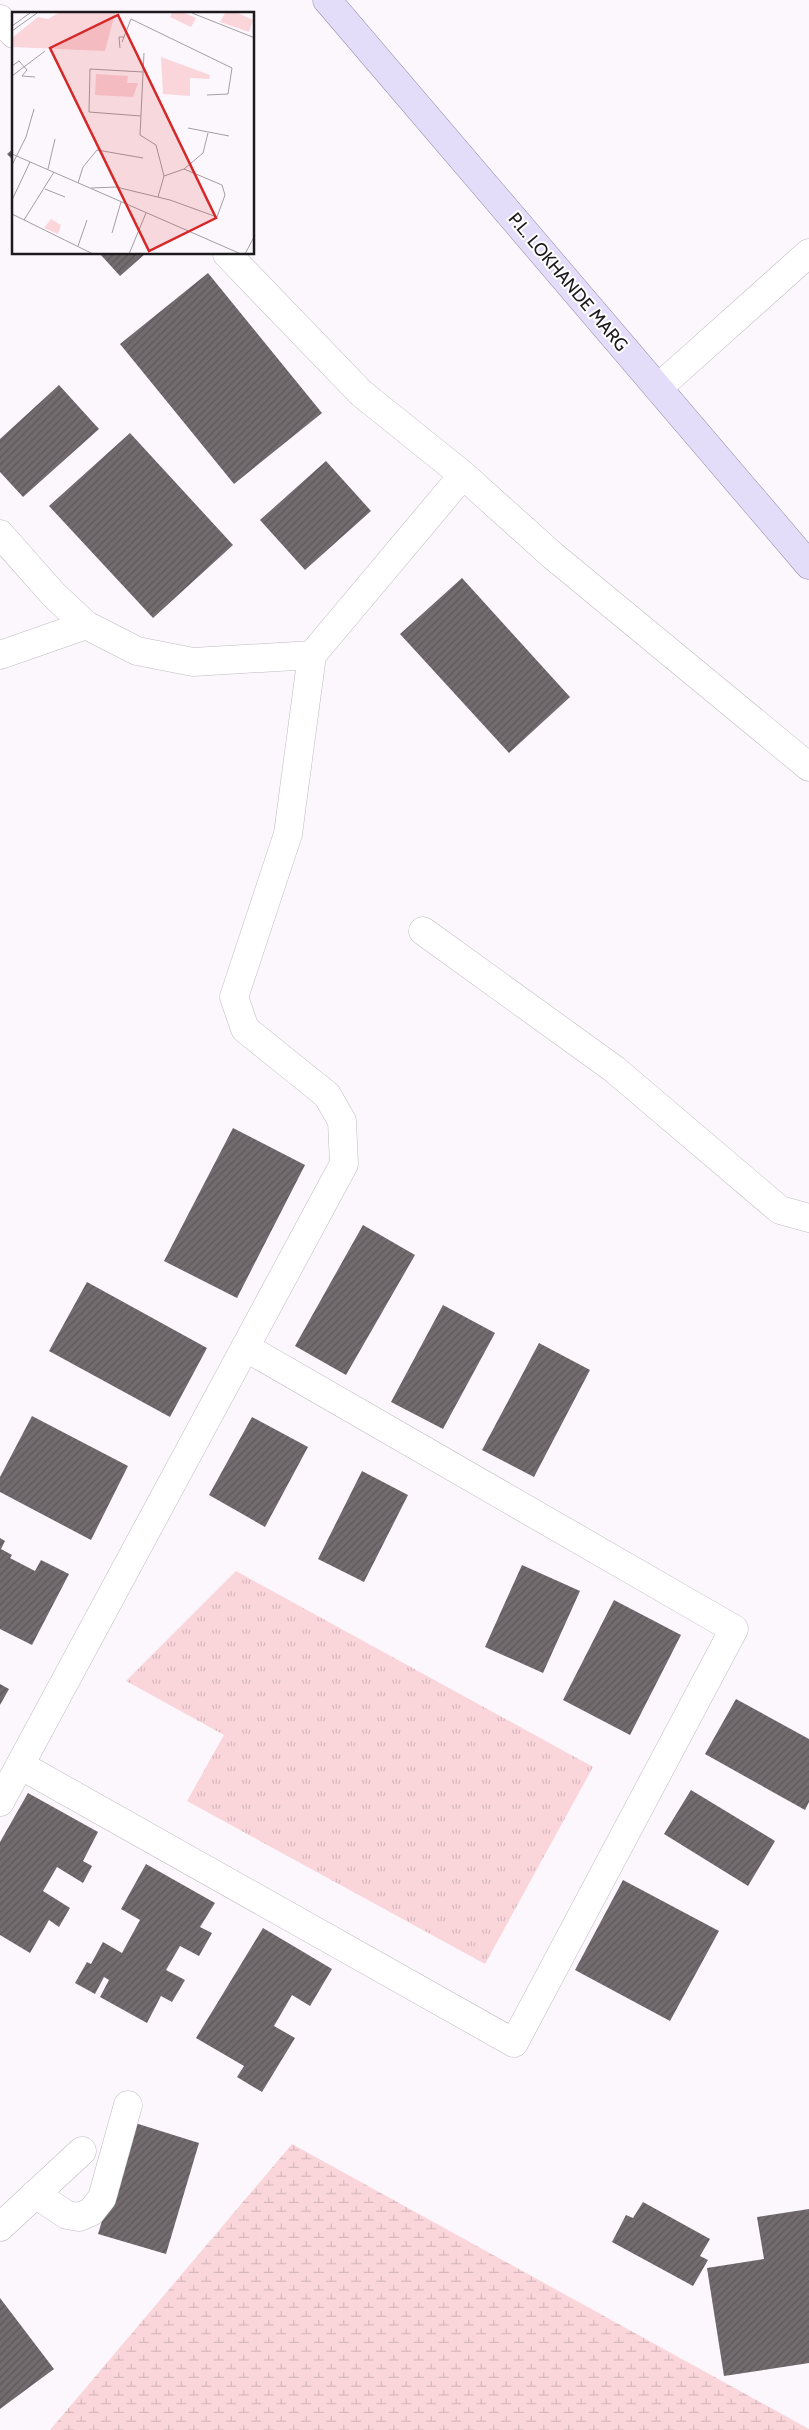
<svg xmlns="http://www.w3.org/2000/svg" width="809" height="2430" viewBox="0 0 809 2430" font-family="Cabin,sans-serif">
<defs>
<pattern id="wetland-marsh" width="20" height="14" patternUnits="userSpaceOnUse" patternTransform="scale(1.25)"><rect width="20" height="14" fill="#fad6db"/><path d="M1 5h8M5 5V1M11 12h8M15 12V8" fill="none" stroke="#d6b7bc"/></pattern>
<pattern id="park-tufts" width="24" height="20" patternUnits="userSpaceOnUse" patternTransform="scale(1.25)"><rect width="24" height="20" fill="#fad6db"/><path d="M3 7l-1-3M5 7V3M7 7l1-3M15 17l-1-3M17 17v-4M19 17l1-3" fill="none" stroke="#d6b7bc"/></pattern>
<pattern id="building-hatch" width="6" height="6" patternUnits="userSpaceOnUse" patternTransform="scale(1.25)"><rect width="6" height="6" fill="#726c6f"/><path d="M-1 1l2-2M0 6l6-6M5 7l2-2" fill="none" stroke="#5d585b"/></pattern>
</defs>
<rect width="100%" height="100%" fill="#fcf7fd"/>
<path fill="url(#wetland-marsh)" d="M292,2144l517,285v1h-759z"/>
<path fill="url(#park-tufts)" d="M236,1571l357,196 -108,197 -298,-163 37,-66 -98,-54z"/>
<path fill="url(#building-hatch)" d="M14,148v13l-7,-7z
M100,254h45l-25,22z
M208,273l114,140 -88,71 -114,-140z
M59,385l40,44 -76,68 -23,-25v-33z
M130,433l103,112 -80,73 -104,-112z
M326,461l45,50 -66,59 -45,-50z
M462,578l108,119 -61,56 -109,-119z
M233,1128l72,37 -68,133 -73,-37z
M363,1225l52,30 -69,120 -51,-29z
M87,1282l120,66 -37,69 -121,-66z
M443,1305l52,28 -52,96 -52,-27z
M539,1343l51,27 -56,107 -52,-27z
M32,1416l96,50 -37,74 -91,-48v-15z
M252,1417l56,30 -43,80 -56,-32z
M362,1471l46,24 -44,87 -46,-23z
M0,1538l5,3 -4,8 11,6 -2,3 25,13 6,-11 28,14 -37,71 -32,-16z
M522,1565l58,26 -37,82 -58,-26z
M614,1600l67,35 -51,100 -67,-35z
M0,1684l9,5 -9,16z
M736,1699l73,40v63l-4,8 -100,-56z
M691,1790l84,51 -27,45 -84,-52z
M28,1793l70,39 -15,29 9,5 -9,17 -26,-16 -14,24 27,17 -11,19 -10,-7 -19,33 -30,-18v-93z
M146,1864l69,39 -15,24 12,6 -13,23 -19,-10 -14,24 19,10 -13,22 -11,-6 -14,27 -47,-26 9,-17 -5,-3 -9,17 -20,-11 12,-21 4,2 12,-22 19,11 18,-33 -19,-11z
M623,1880l96,51 -49,90 -95,-51z
M263,1928l69,41 -22,37 -18,-11 -18,31 21,12 -33,54 -25,-15 7,-11 -48,-28z
M132,2122l67,21 -33,111 -68,-20z
M643,2202l67,37 -10,17 8,4 -15,26 -81,-44 14,-27 7,3z
M809,2209v154l-85,13 -17,-108 57,-9 -7,-42z
M0,2298l54,71 -54,40z"/>
<g fill="none" stroke-linecap="round" stroke-linejoin="round">
<defs>
<path id="minor" d="M0,19l14,15
M227,254l134,139 102,82 89,80 257,212
M658,388l151,-135
M0,534l54,61 32,30 51,26 56,11 119,-7
M0,655l86,-30
M423,931l191,138 166,141 29,8
M20,1765l494,278 220,-414 -489,-282
M0,1802l344,-638 -2,-43 -15,-26 -82,-66 -11,-32 54,-163 24,-179 151,-180
M35,2194l32,21 12,2 12,-5 11,-14 26,-93
M0,2227l82,-76"/>
<path id="major" d="M327,0l482,565"/>
</defs>
<use href="#minor" stroke="#bfbac0" stroke-width="29"/>
<use href="#major" stroke="#928aaa" stroke-width="29"/>
<use href="#minor" stroke="#fff" stroke-width="28"/>
<use href="#major" stroke="#e4ddfa" stroke-width="28"/>
</g>
<g text-anchor="middle" stroke-width="4" stroke-linejoin="round" paint-order="stroke">
<g font-size="18" fill="#1c1a1d" stroke="#fff">
<text transform="translate(568 282) rotate(50)" y="6">P.L. LOKHANDE MARG</text>
</g>
</g>
<g transform="translate(12 12)">
<rect width="242" height="242" fill="#fcf7fd"/>
<path d="M149,45l49,18 -1,4 -19,-1v18l-27,-2z" fill="#fad6db"/>
<path d="M46,1h57l-10,38 -93,-4v-9l26,-21 10,2zM160,1h12l12,5 -5,9 -21,-10zM213,1h13l15,7 -4,12 -29,-10z" fill="#fad6db"/>
<path d="M84,62l32,2 -1,7h11l-5,14 -38,-2zM39,207l10,6 -3,9 -14,-6z" fill="#fad6db"/>
<path fill="none" stroke="#a29fa3" stroke-width="1" d="M180,1l63,25M0,14l18,-13M0,19l25,-18M110,30l9,-23 101,49 -4,26 -21,1M108,36l-1,-11h5M132,41l-4,82 16,10 8,31 -6,21M0,54l7,-5 8,9 -5,6 13,1M0,64l33,-25M129,104l-52,-4 1,-43 53,3M176,116l41,8M0,142l229,100M0,153l14,-28 8,-28M36,157l7,-30M172,157l19,-16 5,-20M66,171l5,-16 14,-17 46,8M79,176l25,-1 54,13 47,17 8,-22 -3,-10 -38,-16 -20,7M33,177l20,8M0,188l18,-38M0,202l81,40M12,208l30,-48M100,221l9,-31M66,234l9,-26M117,242l17,-41M233,242l10,-19"/>
<path fill="#d62828" fill-opacity="0.15" stroke="#d62828" stroke-width="2.5" d="M106,3l98,203 -67,33 -99,-203z"/>
<rect width="242" height="242" fill="none" stroke="#1c1a1d" stroke-width="2.5"/>
</g>
</svg>
